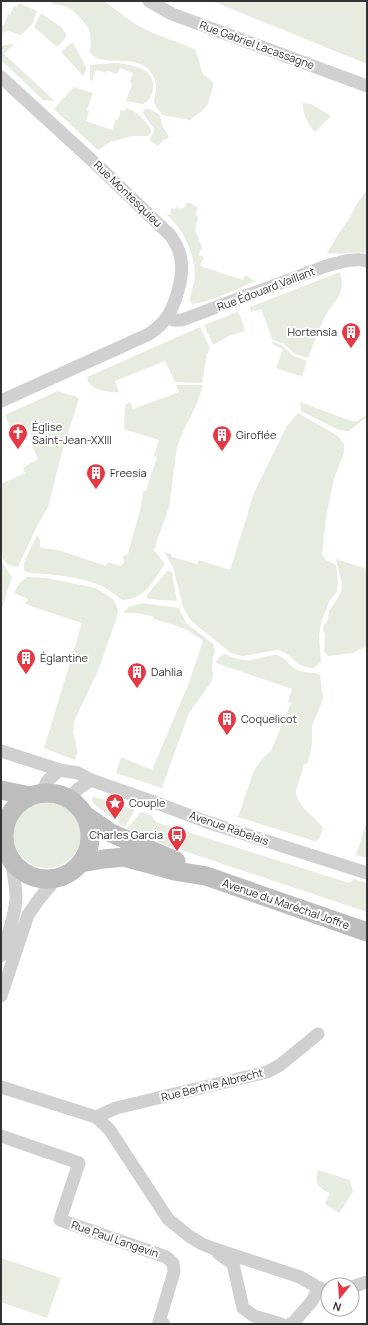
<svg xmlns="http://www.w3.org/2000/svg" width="368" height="1325" viewBox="0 0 368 1325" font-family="Manrope,sans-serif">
<rect width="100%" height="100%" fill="#fff"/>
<path fill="#e6ecdf" d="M52,1h52l31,23 18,9 42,16 8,25 11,9 -6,21 -5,6 -13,10 -28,-5c-2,-4 -7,-9 -8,-13 0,-3 1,-7 2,-10 1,-10 -2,-17 -9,-24 -17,-14 -47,0 -57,-16 2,-19 1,-24 -13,-37 -3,-3 -5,-6 -10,-8 -4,-2 -10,-2 -15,-3z
M212,1h155v63z
M19,3l18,8 -4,12 -12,12c-8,-1 -11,-7 -20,-1v-9l3,1 4,-12 2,1 4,-9 3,1z
M41,13l21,15 4,6 -1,5 -8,8 -23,-20z
M71,43h2l12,22 1,5 -3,6 -22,-24z
M14,44l-10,10 51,47 -12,-1 -42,-40v-13l4,-2z
M115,63c15,1 41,5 38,25 0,8 -4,12 -10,16l-17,-3 6,-17 -2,-1 3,-10 -13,-5 -3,6 -10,-3 -1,2 -10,-3 -4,12 -2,-3v-14z
M74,87l19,6 -6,17 2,1 -3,10 26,9 4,-11 2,1 3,-10 4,1 1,-3c11,3 19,12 25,22v3l-3,3h-16l-22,6 -12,8 -44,-41z
M302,103l9,1 20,12 -16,16c-9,-10 -10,-15 -13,-29z
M144,109h6l10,6 2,10 7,12 -2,2h-3l-6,7 -9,-6 4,-6 1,-5 -11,-16z
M367,190v63c-14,-2 -27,2 -40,0l12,-20 10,-14 7,-14z
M188,202l9,5 -1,7 2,4 -3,12 7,17 -3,8 5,2 -4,9 43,14 2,-5 10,6c-11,5 -56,26 -64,22l-1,-4c1,-8 5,-16 5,-24 -1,-23 -11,-45 -28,-60l2,-1 2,1v-7l4,1 1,-2c7,3 8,1 12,-5z
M340,272c6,25 -5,26 -15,45 -7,13 -12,28 -17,41l-13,-4 -11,-10 -12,-5 -11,-30 -10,3 -1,-5z
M237,312l3,3 5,16 -16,5 -16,9 -9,-20z
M200,327l10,21 -3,6 -5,29 -27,-1 -10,-21 -50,20 4,11c-10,1 -31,-2 -32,-15z
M272,342c14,3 13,8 22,14 4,2 9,3 13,5l-5,16 -26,-9 7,-19 -10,-4z
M176,385h27l-6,18 -14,29 -6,15 -8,60 -15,43 11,14c-12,16 -19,35 -42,36 -8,-4 -15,-12 -24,-15 -13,-6 -29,-8 -43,-10 -5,-1 -28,-1 -31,-4 -2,-2 -1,-6 -1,-9l13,-27 3,5v6l2,2 16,2 48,16 2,-4 13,4 3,-4 -1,-6 5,-2 13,-48 2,-14 3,-2 11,-32 -3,-3 5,-15 -35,-11 1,-24 5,-3 3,7 46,-17z
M58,391l18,6 3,2 -17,53 -14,55 -11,19 -19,41c-8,0 -13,-4 -17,-12v-72h2l22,-10 -2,-5 15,-9 -8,-19 3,-2 -5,-10 -7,3 -2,-5 -8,4 -6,-15z
M300,402l51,19h6l10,-6v2l-18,14 -10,-1 -38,-19z
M298,413l35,20 6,4 5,7v9l-10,26 -8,39 -4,36 4,6 10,5 2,18 -1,9 -8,10 -8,21 -2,14 2,25 -7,6c-20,0 -20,-14 -36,-18l-36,6 -11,-3 -36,-29 -6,-6 -6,-11 -10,-40 -9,-15 7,2 1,3 25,7 2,-4 31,10 24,-77 32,-66z
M336,559l31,10v78l-7,2 -7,4 -25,3 -4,-4 1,-16 -2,-7 1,-4 4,-5 1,-9 9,-13 4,-9v-5z
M1,561l11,16 -11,34z
M167,571h3l2,2 5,28 -30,-2v-4z
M27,577l19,1 50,10 18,12 4,10 -2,10 -18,51 -24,50 -1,11 3,11 1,9 -2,8 -31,-12 38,-125 -57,-19 3,-5 -14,-6 5,-9z
M142,603l37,5 7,15 27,21 2,7 -2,7 -1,12 1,5 -1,6 -23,32 -27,75 -46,-15 5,-16 31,13 36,-85 15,-44c-18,-15 -28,-15 -49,-22l-1,-3 -18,-3h-12l6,-6z
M225,654c16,7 22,8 39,3 4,-1 8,-2 12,-2 9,1 13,11 20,14 8,5 17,2 24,6l3,22 -1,5 -10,24v18l-4,18 -4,3 -8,26c0,15 19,25 27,37l-4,11 -4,2 -77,-24 16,-47 10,-13 7,-6 20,-48 -3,-1 4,-13 -76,-26c1,-5 4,-7 9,-9z
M93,797h2l40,13 -10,17 -7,-4 1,-4 -1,-2h-4l-2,1 -18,-14 -2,-4z
M13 834a34 34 0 1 1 68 0a34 34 0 1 1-68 0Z
M141,812l11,4 4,6 193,61 5,-4 13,4v29l-207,-69 -33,-14z
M367,821v37l-11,-3z
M318,1170l32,10 3,12 -14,21 -14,-9 5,-11c-13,-5 -16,-11 -12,-23z
M1,1258l60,20 -14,40 -46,-16z"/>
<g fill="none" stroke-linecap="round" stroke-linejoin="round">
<path stroke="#d0d0d0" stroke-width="13" d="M149,1l23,13 195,72
M1,77l96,88 73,70c5,7 10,16 11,25 3,17 -6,48 -17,61 -5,6 -10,10 -17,14l-146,66
M167,317l7,3h8l144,-54c12,-3 28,-9 41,-5
M1,751l59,19
M41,793l7,-13 12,-10 18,3 13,7 71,25 45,17 160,51
M69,798l9,-9 13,-9
M1,956c6,-18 14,-39 15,-58 0,-13 -3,-26 -5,-38
M1,996l27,-81 11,-16 17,-20
M1,1087l95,30 13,12 59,90 21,17 13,8 10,4 88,29 19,11 9,3
M96,1117l20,-9 151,-36 13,-7 38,-31
M1,1136l78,27 -19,57 106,37 7,6 1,9 -15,50 5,2
M218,1253l15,11 10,44 11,8 27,8
M352,1287l15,-5
M290,1324l3,-1 19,-22 7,-13"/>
<path stroke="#bdbdbd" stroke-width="19" d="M1,790l29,6
M4 836a43 43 0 1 1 86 0a43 43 0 1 1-86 0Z
M85,815l26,18 65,28
M81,863l23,-4 20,-2 51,14 31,5 161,56"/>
</g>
<defs>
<symbol id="building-pin" viewBox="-11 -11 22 30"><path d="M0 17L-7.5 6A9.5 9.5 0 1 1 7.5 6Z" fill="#e63946" stroke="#fff"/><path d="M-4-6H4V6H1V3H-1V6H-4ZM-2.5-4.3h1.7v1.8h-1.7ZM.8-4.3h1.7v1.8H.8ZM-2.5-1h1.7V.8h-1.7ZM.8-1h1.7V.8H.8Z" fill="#fff"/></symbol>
<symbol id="church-pin" viewBox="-11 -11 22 30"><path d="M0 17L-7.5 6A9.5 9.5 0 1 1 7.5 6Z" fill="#e63946" stroke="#fff"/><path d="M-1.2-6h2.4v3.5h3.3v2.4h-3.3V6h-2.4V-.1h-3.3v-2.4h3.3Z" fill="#fff"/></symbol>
<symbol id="sight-pin" viewBox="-11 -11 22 30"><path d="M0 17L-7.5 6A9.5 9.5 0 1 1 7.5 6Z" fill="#e63946" stroke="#fff"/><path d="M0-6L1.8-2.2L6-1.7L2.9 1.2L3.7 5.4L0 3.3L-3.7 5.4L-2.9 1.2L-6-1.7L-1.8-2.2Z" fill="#fff"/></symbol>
<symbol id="bus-pin" viewBox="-11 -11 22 30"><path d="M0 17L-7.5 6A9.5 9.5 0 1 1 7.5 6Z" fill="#e63946" stroke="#fff"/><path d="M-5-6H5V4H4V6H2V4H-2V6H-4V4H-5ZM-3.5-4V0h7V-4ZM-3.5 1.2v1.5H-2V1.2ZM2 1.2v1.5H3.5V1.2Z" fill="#fff"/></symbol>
</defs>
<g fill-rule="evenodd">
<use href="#building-pin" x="340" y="321" width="22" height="30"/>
<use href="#church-pin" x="7" y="422" width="22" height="30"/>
<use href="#building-pin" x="211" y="424" width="22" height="30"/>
<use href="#building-pin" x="85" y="462" width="22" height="30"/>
<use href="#building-pin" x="15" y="647" width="22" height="30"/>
<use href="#building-pin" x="126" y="661" width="22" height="30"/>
<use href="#building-pin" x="216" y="708" width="22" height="30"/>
<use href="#sight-pin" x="104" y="792" width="22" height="30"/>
<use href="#bus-pin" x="166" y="824" width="22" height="30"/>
</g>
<g text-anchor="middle" stroke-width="4" stroke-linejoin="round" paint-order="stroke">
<g font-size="11" fill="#333" stroke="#fff">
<text transform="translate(257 45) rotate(20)" y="4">Rue Gabriel Lacassagne</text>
<text transform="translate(128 194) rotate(44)" y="4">Rue Montesquieu</text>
<text transform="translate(266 289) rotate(-21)" y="4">Rue Édouard Vaillant</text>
<text transform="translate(229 828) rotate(19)" y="4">Avenue Rabelais</text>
<text transform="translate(286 904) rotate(19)" y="4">Avenue du Maréchal Joffre</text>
<text transform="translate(212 1085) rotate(-14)" y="4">Rue Berthie Albrecht</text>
<text transform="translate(115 1239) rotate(19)" y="4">Rue Paul Langevin</text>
</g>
<g font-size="11" fill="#333" stroke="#fff" text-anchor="start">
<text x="337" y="336" text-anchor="end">Hortensia</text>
<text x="32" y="431">Église<tspan x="32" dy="13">Saint-Jean-XXIII</tspan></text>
<text x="236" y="439">Giroflée</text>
<text x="110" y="477">Freesia</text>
<text x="40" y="662">Églantine</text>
<text x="151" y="676">Dahlia</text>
<text x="241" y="723">Coquelicot</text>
<text x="129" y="807">Couple</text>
<text x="163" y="839" text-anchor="end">Charles Garcia</text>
</g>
</g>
<rect width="368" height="1325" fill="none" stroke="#333333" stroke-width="4"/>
<g transform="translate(340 1297) rotate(197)"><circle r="19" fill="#ffffff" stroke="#adadad"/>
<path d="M0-3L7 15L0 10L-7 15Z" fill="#e63946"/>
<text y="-6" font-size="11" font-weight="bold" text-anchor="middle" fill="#333333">N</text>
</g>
</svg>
